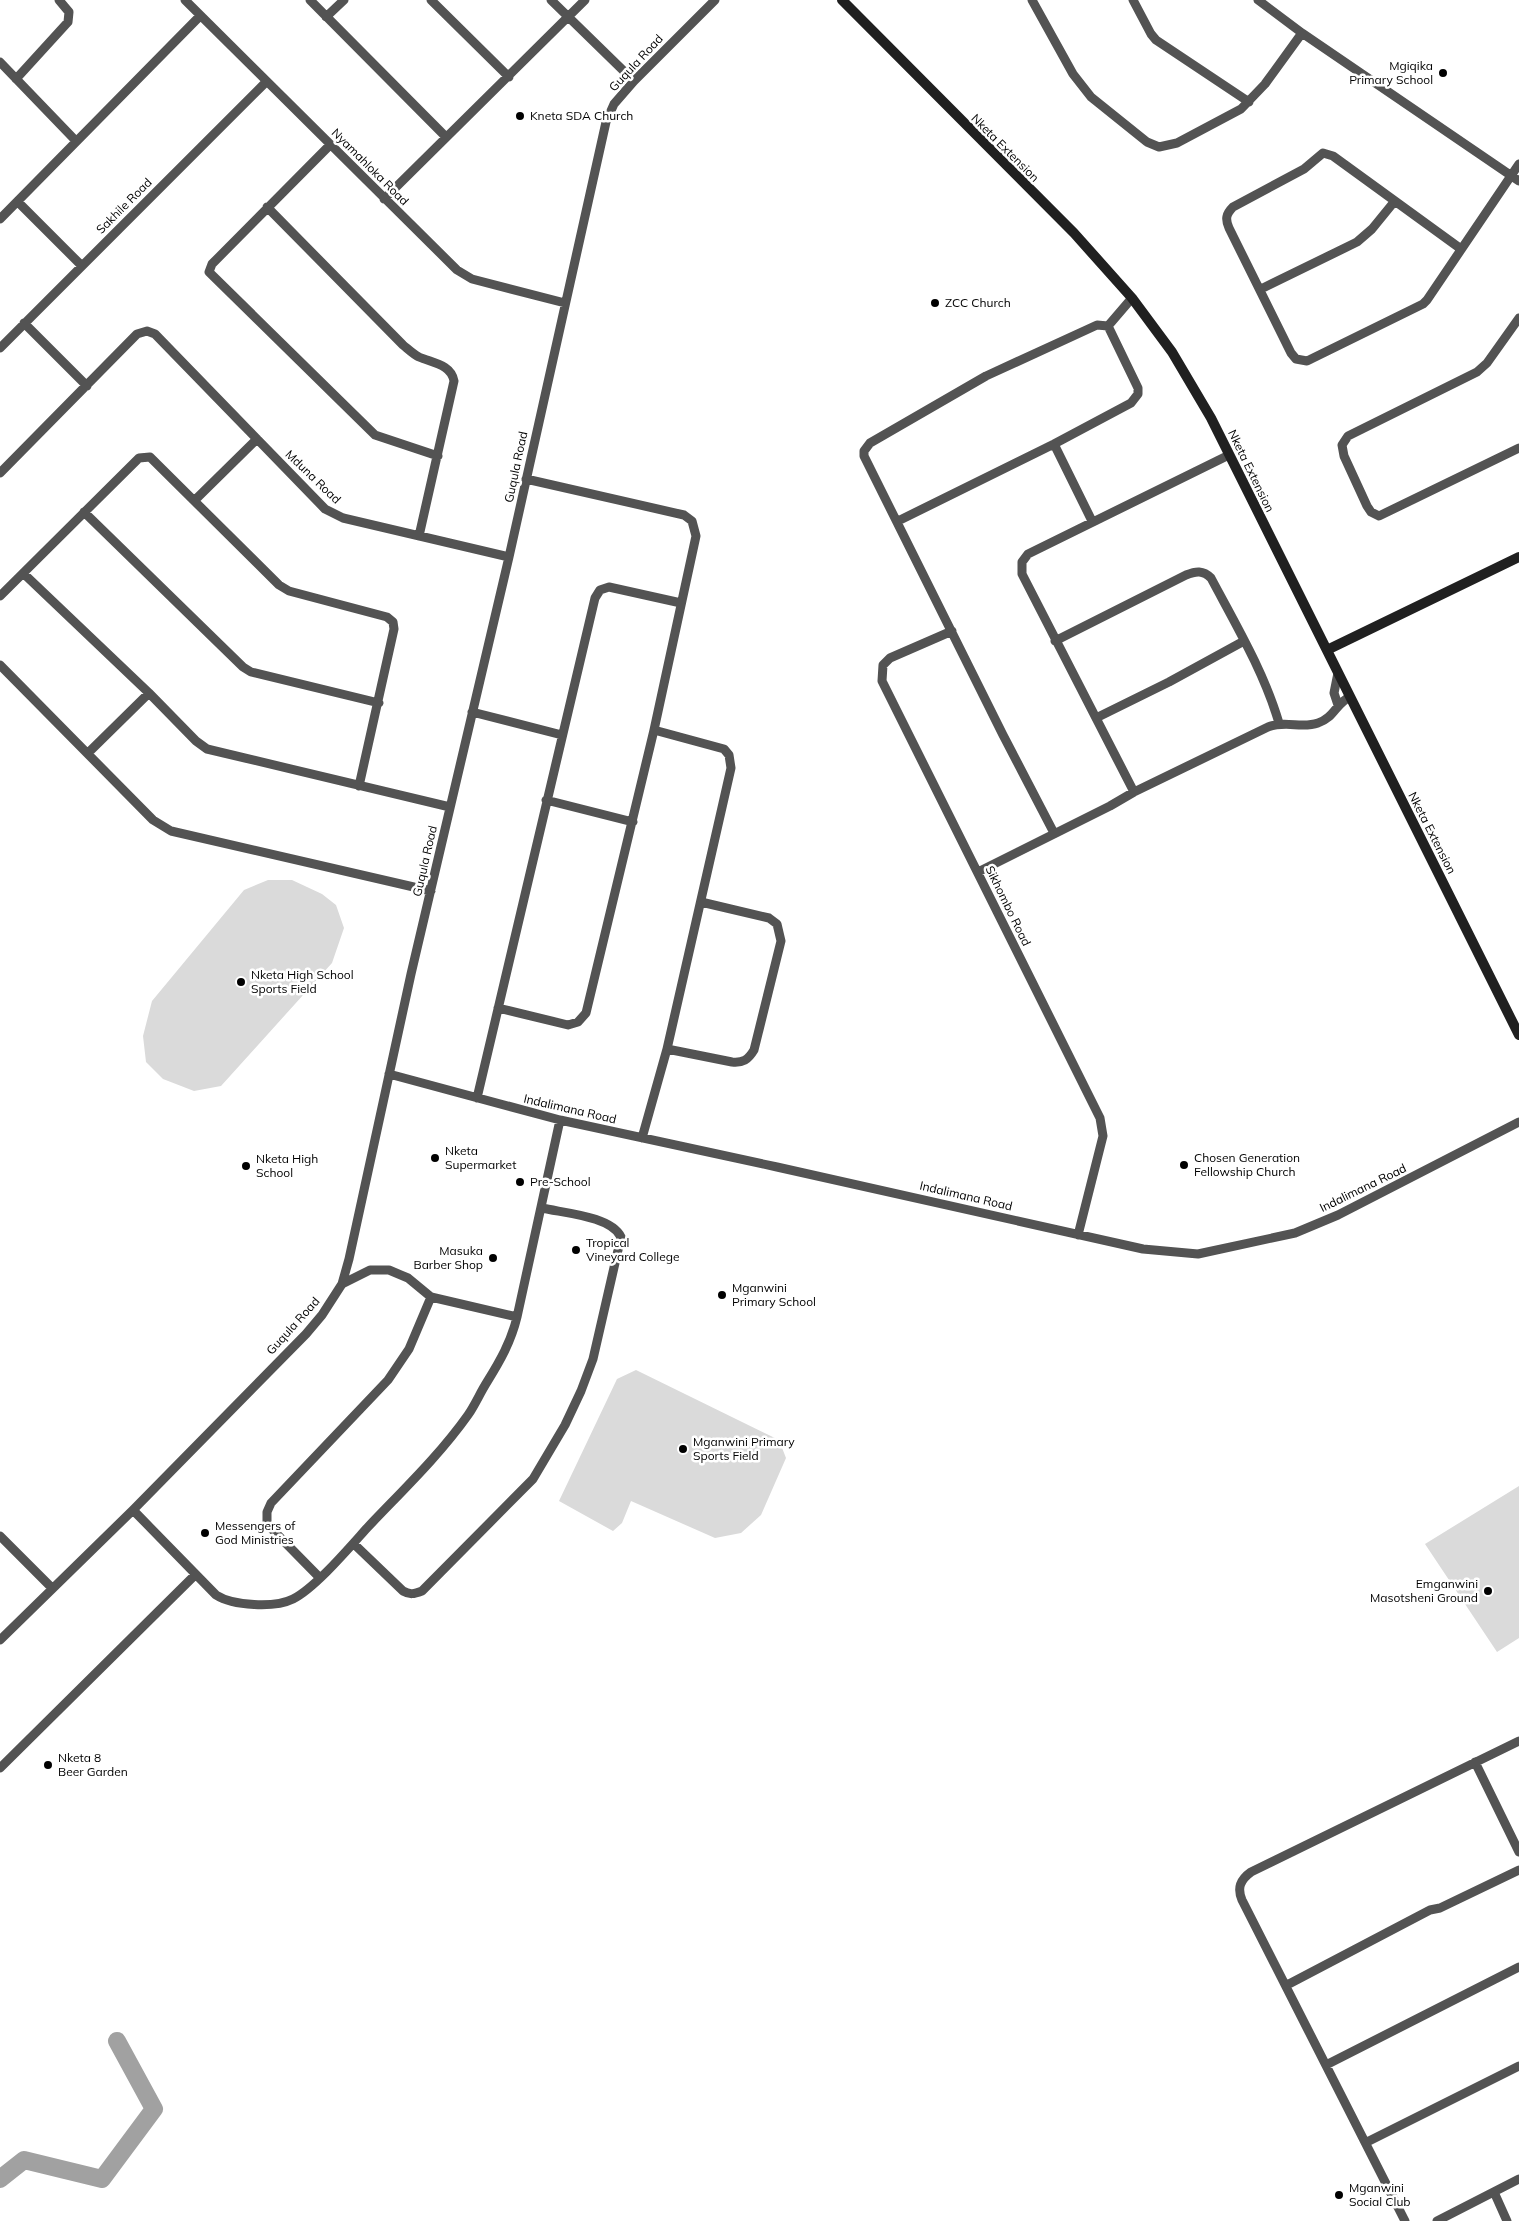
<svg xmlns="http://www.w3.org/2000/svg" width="1519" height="2221" viewBox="0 0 1519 2221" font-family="Mulish,sans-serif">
<rect width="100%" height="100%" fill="#fff"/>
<path fill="#dadada" d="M268,880h24l30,14 14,11 8,23 -12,35 -111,123 -27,5 -31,-12 -17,-17 -3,-26 9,-35 92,-111z
M636,1370l143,70 7,18 -25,57 -20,18 -26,5 -84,-37 -9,22 -9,8 -54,-30 58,-122z
M1519,1486v152l-22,14 -72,-108z"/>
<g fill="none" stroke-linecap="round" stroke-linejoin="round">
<path stroke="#a1a1a1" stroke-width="18" d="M0,2179l24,-19 78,19 52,-70 -37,-68"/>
<path stroke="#535353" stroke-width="9" d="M185,0l272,270 15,9 93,24
M310,0l136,137
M431,0l78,77
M551,0l83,81
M1032,0l41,74 18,23 56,45 12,5 18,-4 64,-34 24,-25 37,-51
M1133,0l18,34 5,6 93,62
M1258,0l44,33 217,148
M326,17l18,-17
M0,62l76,79
M16,79l52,-57 1,-10 -10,-12
M330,145l-118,119 -3,8 166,163 63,21
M384,199l201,-199
M18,202l64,64
M267,207l136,138c5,4 10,9 16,12 13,6 32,7 35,24l-35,155
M0,219l200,-203
M1461,249l-128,-93 -10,-3 -19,16 -71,38c-7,7 -8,12 -4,21l62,125 5,6 11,2 116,-57 4,-4 92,-136
M1261,289l96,-47 15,-13 22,-27
M1519,318l-32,45 -10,9 -129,64 -6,9 2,11 23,50 4,6 8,4 140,-68
M24,323l63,63
M1108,326l24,-28
M0,348l266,-266
M1054,444l38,77
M0,473l137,-139 10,-3 8,3 170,175 18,9 166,39
M195,500l62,-61
M84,512l159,155 8,5 128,31
M898,521l156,-77 77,-41 7,-9v-6l-30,-62 -11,-1 -111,51 -116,67 -6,8v5l139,279 51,98
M23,573l126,120 47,48 11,8 243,58
M0,596l139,-138 11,-1 129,128 10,6 98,26 6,5 1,7 -35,157
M952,631l-62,27 -7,7 -1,16 218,437 3,18 -25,99
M1055,641l131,-66c10,-4 17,-5 25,3 25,47 53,94 68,145
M0,665l153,155 18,11 260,60
M1338,705l-4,-12 4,-20
M472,712l90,23
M1096,718l73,-36 75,-41
M88,753l61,-60
M1134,792l-112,-218v-12l6,-8 201,-99
M546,800l87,22
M978,872l132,-66 24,-14 134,-65c19,-7 33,2 50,-4 16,-5 18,-20 32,-26
M498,1008l70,17 10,-3 8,-9 68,-283 42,-194 -4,-15 -8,-6 -158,-36
M667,1049l65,13c11,1 16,-2 22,-12l27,-109 -4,-17 -8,-6 -68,-16
M389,1074l171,46 217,47 366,82 55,5 97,-21 43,-18 181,-93
M477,1098l118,-500 5,-8 9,-3 72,16
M642,1138l25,-89 64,-281 -2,-13 -5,-6 -70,-19
M342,1284l28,-14h19l19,8 23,19 86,20
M133,1510l83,85c17,11 59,13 77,4 22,-11 56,-51 74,-71 34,-36 72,-72 101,-113 7,-10 12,-22 19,-33 13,-21 24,-40 30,-65l43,-197
M0,1536l52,52
M354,1544l49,47c7,4 11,3 19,0l111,-112 32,-54 16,-34 12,-32 28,-122c-10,-21 -58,-24 -79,-29
M319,1577l-52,-53v-12l4,-9 117,-123 21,-31 22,-52
M0,1640l133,-130 173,-176 16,-19 20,-31 7,-25 62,-285 98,-417 97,-435 8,-18 20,-23 81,-81
M1475,1762l44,90
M0,1768l195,-193
M1287,1985l143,-75 10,-2 79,-38
M1326,2065l193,-98
M1367,2142l152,-76
M1494,2192l13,29
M1405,2221l-163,-321c-5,-12 -2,-20 9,-28l268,-131
M1437,2221l82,-42"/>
<path stroke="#202020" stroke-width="10" d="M842,0l232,233 58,65 40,54 39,66 308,617
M1327,650l192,-93"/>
</g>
<g fill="#000" stroke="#fff" stroke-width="2">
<circle cx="1443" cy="73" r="5"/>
<circle cx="520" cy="116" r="5"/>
<circle cx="935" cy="303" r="5"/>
<circle cx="241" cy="982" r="5"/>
<circle cx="435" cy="1158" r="5"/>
<circle cx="1184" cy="1165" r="5"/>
<circle cx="246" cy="1166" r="5"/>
<circle cx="520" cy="1182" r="5"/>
<circle cx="576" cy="1250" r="5"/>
<circle cx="493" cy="1258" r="5"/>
<circle cx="722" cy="1295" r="5"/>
<circle cx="683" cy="1449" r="5"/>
<circle cx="205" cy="1533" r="5"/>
<circle cx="1488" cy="1591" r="5"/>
<circle cx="48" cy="1765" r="5"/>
<circle cx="1339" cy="2195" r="5"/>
</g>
<g text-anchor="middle" stroke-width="5" stroke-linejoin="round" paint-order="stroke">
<g font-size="12" fill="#000" stroke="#fff">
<text transform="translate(636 63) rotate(-47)" y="4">Guqula Road</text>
<text transform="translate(1005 148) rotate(45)" y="4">Nketa Extension</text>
<text transform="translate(370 167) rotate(45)" y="4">Nyamahloka Road</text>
<text transform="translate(124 206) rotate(-45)" y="4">Sakhile Road</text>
<text transform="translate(516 467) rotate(-78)" y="4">Guqula Road</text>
<text transform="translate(1251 471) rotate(64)" y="4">Nketa Extension</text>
<text transform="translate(313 477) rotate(44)" y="4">Mduna Road</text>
<text transform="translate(1432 833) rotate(63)" y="4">Nketa Extension</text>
<text transform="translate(425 861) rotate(-77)" y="4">Guqula Road</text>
<text transform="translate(1008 906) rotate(64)" y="4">Sikhombo Road</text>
<text transform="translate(570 1109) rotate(13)" y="4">Indalimana Road</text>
<text transform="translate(1363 1188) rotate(-26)" y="4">Indalimana Road</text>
<text transform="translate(966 1196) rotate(13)" y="4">Indalimana Road</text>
<text transform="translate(293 1326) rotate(-48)" y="4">Guqula Road</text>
</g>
<g font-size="12" fill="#000" stroke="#fff" text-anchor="start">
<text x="1433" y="70" text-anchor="end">Mgiqika<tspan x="1433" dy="14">Primary School</tspan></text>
<text x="530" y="120">Kneta SDA Church</text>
<text x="945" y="307">ZCC Church</text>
<text x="251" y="979">Nketa High School<tspan x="251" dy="14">Sports Field</tspan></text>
<text x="445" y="1155">Nketa<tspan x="445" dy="14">Supermarket</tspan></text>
<text x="1194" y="1162">Chosen Generation<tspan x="1194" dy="14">Fellowship Church</tspan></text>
<text x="256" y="1163">Nketa High<tspan x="256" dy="14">School</tspan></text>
<text x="530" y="1186">Pre-School</text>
<text x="586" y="1247">Tropical<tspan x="586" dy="14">Vineyard College</tspan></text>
<text x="483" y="1255" text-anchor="end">Masuka<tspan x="483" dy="14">Barber Shop</tspan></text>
<text x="732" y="1292">Mganwini<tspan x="732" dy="14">Primary School</tspan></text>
<text x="693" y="1446">Mganwini Primary<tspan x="693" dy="14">Sports Field</tspan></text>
<text x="215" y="1530">Messengers of<tspan x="215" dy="14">God Ministries</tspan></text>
<text x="1478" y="1588" text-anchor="end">Emganwini<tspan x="1478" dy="14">Masotsheni Ground</tspan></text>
<text x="58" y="1762">Nketa 8<tspan x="58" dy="14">Beer Garden</tspan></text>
<text x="1349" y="2192">Mganwini<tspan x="1349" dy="14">Social Club</tspan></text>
</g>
</g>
</svg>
